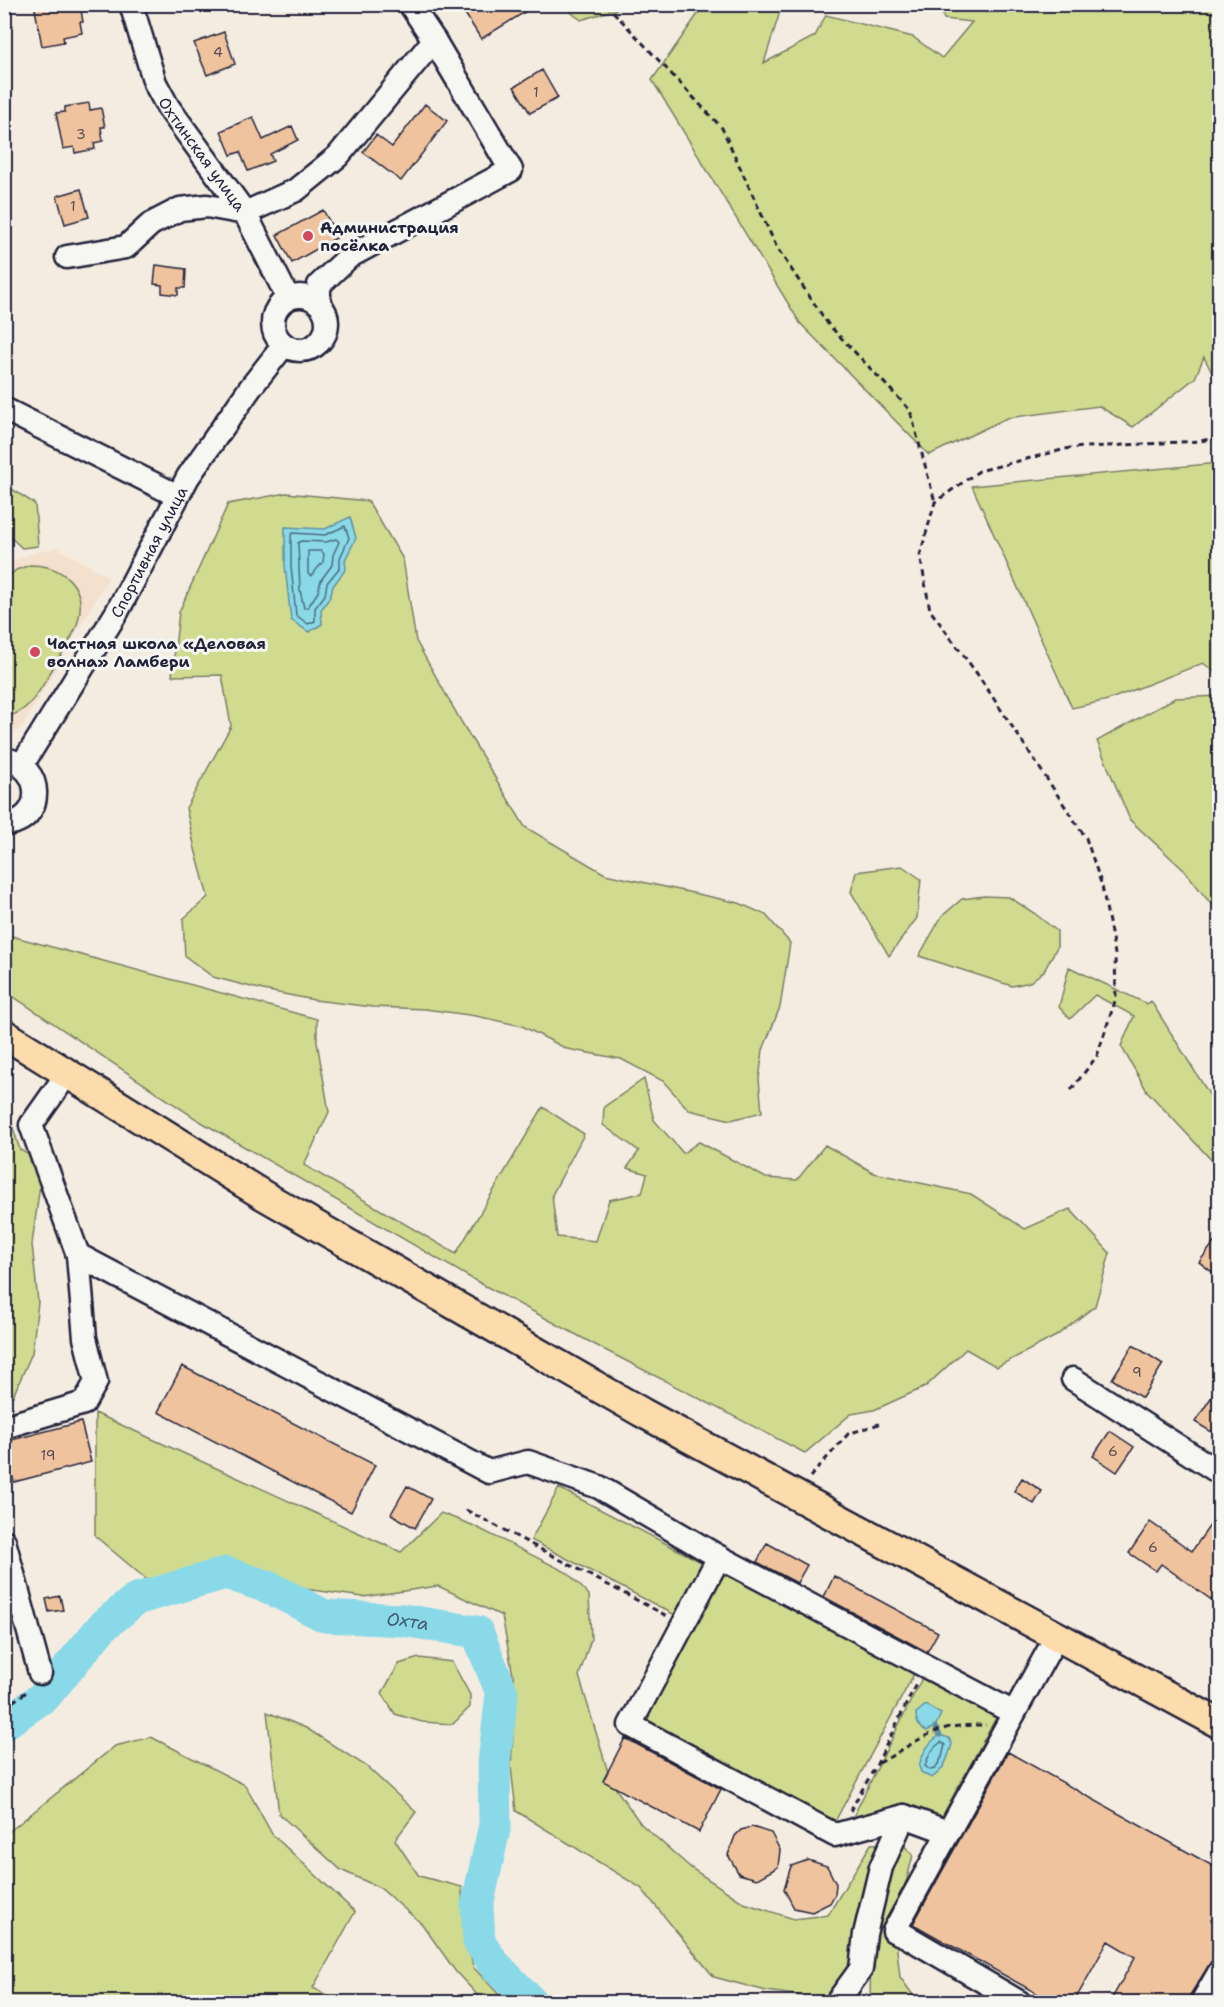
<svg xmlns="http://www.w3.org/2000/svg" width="1224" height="2007" viewBox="0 0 1224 2007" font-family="'Shantell Sans',sans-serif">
<rect width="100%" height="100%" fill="#f5ece1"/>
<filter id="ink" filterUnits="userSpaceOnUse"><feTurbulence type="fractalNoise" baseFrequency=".0167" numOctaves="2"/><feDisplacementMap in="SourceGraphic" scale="12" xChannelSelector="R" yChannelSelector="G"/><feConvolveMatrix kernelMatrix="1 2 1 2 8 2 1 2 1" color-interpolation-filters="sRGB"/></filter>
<g filter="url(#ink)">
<path fill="#f3e0cd" d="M56,547l53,30 -87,150 -17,12v-177z"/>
<path fill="#d0db8f" stroke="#797e65" stroke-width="1.5" d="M762,4l20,1 -18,58 51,-27 11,-21 87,22 29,21 30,-36 -28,-3 -5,-14h280v382l-15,-30 -9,21 -62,49 -34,-21 -92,12 -78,37 -129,-132 -148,-243 48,-69z
M561,5h69l-49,15z
M1219,463v212l-16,-12 -95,37 -36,8 -100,-222z
M4,484l31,20 3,42 -16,2 -17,-16z
M286,493l82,8 35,58 13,82 46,82 63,104 80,47 134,29 27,12 24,28 -10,64 -17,43 -4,29 3,33 -31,8 -42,-10 -26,-29 -42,-22 -54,-10 -45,-23 -46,-10 -51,-7 -52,-2 -59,-7 -51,-10 -50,-13 -28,-21 -2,-37 25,-22 -13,-48 -9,-41 45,-82 -9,-51 -50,1 7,-64 49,-108z
M30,565c32,0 58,21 48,56 -4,16 -15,30 -24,45 -12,20 -23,47 -49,51v-137l11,-10z
M1219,696h1l-1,215 -13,-13 -20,-26 -56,-52 -33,-79 78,-43z
M902,866l19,13 -4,39 -28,38 -38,-64 5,-20z
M984,896l25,1 25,16 23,18v16l-13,24 -14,11 -18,4 -93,-30 23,-40 20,-17z
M4,934l313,85v23l12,70 -25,53 152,89 87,-147 41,27 -32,61 5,42 39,4 13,-41 33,-7 5,-19 -20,-6 12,-17 -36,-26 1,-18 40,-28 10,41 29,33 16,-11 67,36 31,2 28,-35 49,28 97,21 54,35 45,-20 40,44 -15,53 -39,30 -59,31 -31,-18 -41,38 -51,23 -23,4 -46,39 -202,-104 -127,-68 -278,-161 -193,-129z
M1069,967l78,37 4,-3 68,109v55l-2,1 -70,-75 -26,-45 13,-30 -39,-21 -25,24 -11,-12z
M4,1099l16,51 23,12 -11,82 6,58 -6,51 -19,43 -8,2z
M95,1413l306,139 40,-39 31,12 96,48 21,22 2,44 -12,37 32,106 30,42 50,44 53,35 50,16 34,-4 43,-71 31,-1 11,12 -6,24 -11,28 1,43 3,27 18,25h-48l2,-111 -20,82 -27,26 -59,-8 -52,-14 -73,-89 -125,-77 -5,-44 5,-76 -14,-75 -64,-30 -75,11 -65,-9 -69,-24 -76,21 -58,-49z
M559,1488l148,77 -28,52 -148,-77z
M725,1573l189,101 -82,153 -189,-101z
M419,1658l33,4 18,33v12l-17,17 -31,-2 -27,-8 -13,-21 17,-29z
M923,1676l74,40 -57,104 -91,5z
M267,1712l39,16 60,38 50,46 -21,28 24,36 43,11 1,37 10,43 33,35h-22l-28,-30 -34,-48 -42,-36 -39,-18 -62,-56z
M151,1737l94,48 27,49 83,78 -42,76 23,11 3,3h-334v-167l110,-89z"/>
<path fill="#8ad9e8" stroke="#6090a3" stroke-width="1.5" d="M350,517l6,21 -11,22 1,9 -13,17 -3,11 -9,13 1,14 -13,8 -18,-12 -6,-54v-39l40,2z
M926,1705l15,9 -6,13 -8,4c-9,-4 -11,-9 -11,-18z
M940,1735l9,3 3,6c-4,14 -8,27 -21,34l-10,-6 -2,-6c4,-14 9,-23 21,-31z"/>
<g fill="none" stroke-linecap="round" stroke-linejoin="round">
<path stroke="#4c6b80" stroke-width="1.5" d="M345,526l4,12 -9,20v9l-13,16 -2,12 -10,13v13l-7,3 -12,-9 -5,-49v-31l2,-2 32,2z
M336,539l3,3 -6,13 -1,10 -11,15 -3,12 -10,15 -4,1 -4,-18 -2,-47 3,-2 25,1z
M308,551h13l3,3 -1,8 -12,14 -3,-2z
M941,1742l4,3 -3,12 -7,12 -5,1 -5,-4c3,-10 7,-18 16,-24z"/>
<path stroke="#6090a3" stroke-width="5" d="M935,1727l5,8"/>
<path stroke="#8ad9e8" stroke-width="33" id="s1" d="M4,1724l42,-29 56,-68 34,-28 90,-26 42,14 57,29 77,4 75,12 25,61 -8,70 1,62 -18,81 2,35 14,22 38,39"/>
</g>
<path fill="#efc39e" stroke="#22223b" stroke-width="1.5" d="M34,4h46l3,18h-3l2,11 -19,4 1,5 -22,4z
M459,4h79l-57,35z
M224,32l11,32 -28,11 -13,-32z
M542,70l16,28 -28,15 -16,-26z
M89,103l1,7 11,-2 4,19h-4l2,14 -9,2 1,6 -20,4 -1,-6 -11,2 -7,-36 9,-1v-5z
M425,104l22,17 -46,60 -38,-29 13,-17 16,12z
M253,117l10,23 29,-14 6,14 -28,14 3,7 -25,10 -8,-19 -9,3 -10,-24z
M81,189l8,28 -24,7 -8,-28z
M323,210l15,27 -46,26 -15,-28z
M156,265l30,4 -1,19h-7v7l-16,-2v-8l-8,-1z
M1220,1235v43l-21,-16z
M1133,1345l30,19 -21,34 -30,-19z
M182,1366l193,99 -24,47 -193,-100z
M1220,1384v53l-25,-15z
M81,1422l10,40 -77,20 -10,-40z
M1110,1431l24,16 -17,25 -24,-16z
M1022,1478l20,13 -8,13 -20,-13z
M407,1486l24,13 -16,29 -24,-14z
M1220,1511v81l-7,9 -52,-37 -5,7 -27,-18 21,-31 42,29z
M767,1543l40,22 -10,18 -40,-21z
M834,1576l104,56 -11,20 -103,-55z
M60,1596l3,14 -14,2 -3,-13z
M625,1738l96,51 -22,43 -96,-51z
M1008,1752l212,118v78l-30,47 -1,7h-79l25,-45 -27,-16 -34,61h-22l-139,-78z
M752,1827l19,6 9,17 -2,17 -21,12 -18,-5 -11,-19 7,-19 6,-6z
M808,1860l19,6 9,18 -1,10 -5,9 -18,9 -18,-4 -10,-19 7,-23z"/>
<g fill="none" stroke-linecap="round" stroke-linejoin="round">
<defs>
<g id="minor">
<path id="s2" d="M131,4l24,79 13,24 77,106 43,85"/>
<path d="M67,257l59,-10 25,-23 29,-15 27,-3 38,7 51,-23 42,-34 96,-116"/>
<circle cx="300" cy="323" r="27"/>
<path d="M319,302v-17l31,-29 161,-86 -77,-130 -24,-36"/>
<path d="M4,409l174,87"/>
<path d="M4,759c41,6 42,63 0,65"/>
<path id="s3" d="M22,765l95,-153 71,-135 63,-90 33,-42"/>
<path d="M78,1255l411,217 39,-10 71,25 120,70"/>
<path d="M1073,1379l147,94"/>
<path d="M4,1427l80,-24 12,-21 -11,-44 -7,-83 -47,-130 36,-51"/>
<path d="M4,1541l36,132"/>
<path d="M948,1832l-44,-16 -69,19 -205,-110 89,-168 295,156"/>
<path d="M837,2002l24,-33 4,-35 16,-67 23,-51"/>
<path d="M1019,2002l-113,-66 -12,-5 162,-294"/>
<path d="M1202,2002l18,-31"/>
</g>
<path id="major" d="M4,1034l259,161 380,218 577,311"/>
</defs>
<use href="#minor" stroke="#22223b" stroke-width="27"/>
<use href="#major" stroke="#22223b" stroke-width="33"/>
<path stroke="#22223b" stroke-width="3" stroke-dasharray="6 4.5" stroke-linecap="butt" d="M606,4l116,124 55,120 51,76 82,86 25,92
M1071,1090l26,-34 19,-58 -1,-44 -13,-68 -16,-48 -108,-163 -48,-65 -10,-55 15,-53 44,-31 91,-23 130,-7 20,-4
M810,1477l38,-43 31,-10
M466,1510l201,106
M4,1708l25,-18
M879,1763c22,-11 49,-33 73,-36 11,-2 23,-2 34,-2
M850,1811l27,-47 39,-80"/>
<use href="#minor" stroke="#f6f6f2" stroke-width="22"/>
<use href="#major" stroke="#fcdcac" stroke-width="28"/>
</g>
</g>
<g fill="#d1495b" stroke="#f6f6f2" stroke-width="2">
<circle cx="308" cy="236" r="6"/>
<circle cx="35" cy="652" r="6"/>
</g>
<g text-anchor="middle" stroke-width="6" stroke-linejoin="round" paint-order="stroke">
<g font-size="14" fill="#554a54">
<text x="218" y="57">4</text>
<text x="536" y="97">1</text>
<text x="81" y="139">3</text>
<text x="73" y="211">1</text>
<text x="1137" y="1377">9</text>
<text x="1113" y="1456">6</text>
<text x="48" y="1460">19</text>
<text x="1153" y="1552">6</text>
</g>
<g font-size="16" fill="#22223b" stroke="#f6f6f2">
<text dy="6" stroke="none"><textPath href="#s2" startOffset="168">Охтинская улица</textPath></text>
<text dy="6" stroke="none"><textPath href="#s3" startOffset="248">Спортивная улица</textPath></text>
</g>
<g font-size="16" font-weight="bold" fill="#22223b" stroke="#f6f6f2" text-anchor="start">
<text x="320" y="233">Администрация<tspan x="320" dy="18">посёлка</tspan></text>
<text x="47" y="649">Частная школа «Деловая<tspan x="47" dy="18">волна» Ламбери</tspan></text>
</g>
<g font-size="18" font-style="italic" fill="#41596f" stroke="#f6f6f2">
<text dy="6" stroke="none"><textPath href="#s1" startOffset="468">Охта</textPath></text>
</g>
</g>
<rect width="1224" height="2007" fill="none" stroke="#f6f6f2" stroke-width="24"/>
<rect x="12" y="12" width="1200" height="1983" fill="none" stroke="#22223b" stroke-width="2" filter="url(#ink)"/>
</svg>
